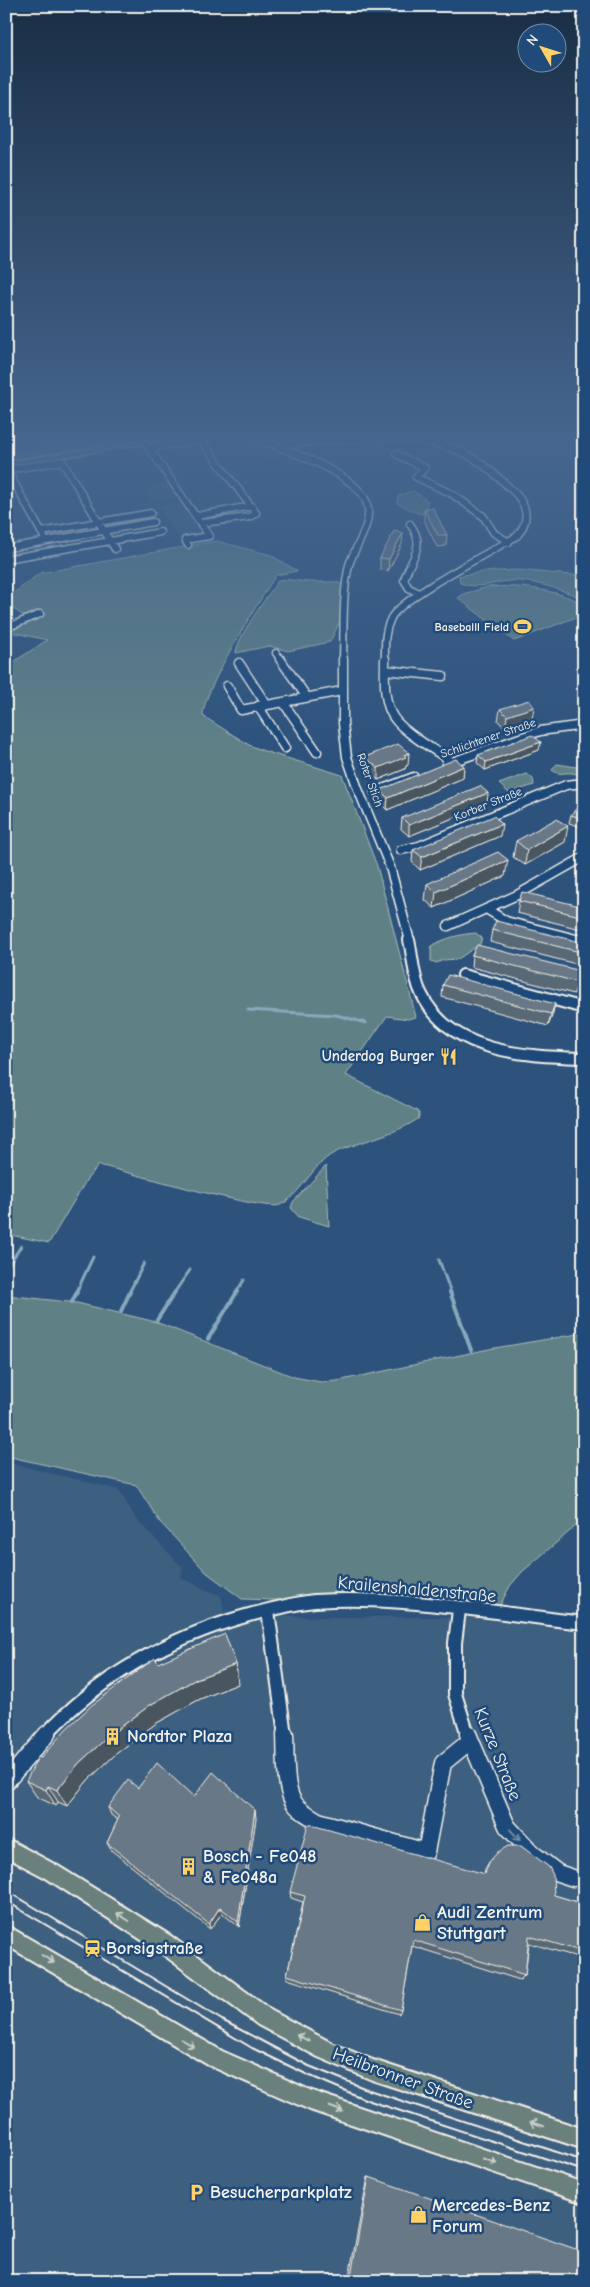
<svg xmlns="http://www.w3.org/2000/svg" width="590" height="2287" viewBox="0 0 590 2287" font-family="'Comic Neue',sans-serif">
<rect width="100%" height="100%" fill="#2d537d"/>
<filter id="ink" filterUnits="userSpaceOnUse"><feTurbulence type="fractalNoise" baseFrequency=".02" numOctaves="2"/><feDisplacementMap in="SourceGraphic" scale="10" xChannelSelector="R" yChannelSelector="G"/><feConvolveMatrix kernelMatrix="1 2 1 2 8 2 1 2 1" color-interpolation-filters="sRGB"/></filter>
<g filter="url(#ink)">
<path fill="#3e5e80" d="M244,438l30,11 9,9 -23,3 -21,-21z
M170,483l12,15 -31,3 -6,-14z
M184,502l21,33 -27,4 -20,-33z
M6,1462l113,28 17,29 47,49 -2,10 40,18 3,15 87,6h179l94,12v652h-578z"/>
<path fill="#5f8186" stroke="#aab9b7" d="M17,435h4l-6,5 -2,12 8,1 3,-3h36v-2l-20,-3 11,-10h128l-173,27v-11z
M413,491l15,10 -2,4 2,6 -3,3 -8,-1 -20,-10 1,-7z
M216,541l55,14 26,16 -21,4c-16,25 -74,116 -73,141l46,29 15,6 78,24 35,91 39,151 -8,2 -21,-3 -41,59 71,36 2,2v5c-19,15 -62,24 -85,35 -21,11 -35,44 -54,52 -14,7 -156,-34 -181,-40l-12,14 -38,64 -43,-9v-567l41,-27 -36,-8 14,-15 -19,-13v-5l34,-26z
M516,570l68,6v23c-19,-8 -42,-16 -63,-18 -23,-2 -39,10 -61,2l-1,-7 23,-4z
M282,579l26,3h29l5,3 -1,34 -11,23 -42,9 -19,-5 -33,7c0,-14 32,-58 42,-72z
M488,587c33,-2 66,2 96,17v10l-70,27 -56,-43 5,-4z
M557,764l19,3 8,-1v9c-5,0 -9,-2 -13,-2 -8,-1 -11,3 -19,-3z
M527,774l6,5 1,6 -25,8 -10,-9z
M476,933l6,5 -2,6 -22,15 -15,1 -6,3 -6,-2v-15c14,-8 30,-12 45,-13z
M326,1166l3,60 -30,-9 -8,-9 2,-6z
M6,1295l71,8 79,19 138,55 27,5 16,-1 152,-32 95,-16v186l-62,53 -12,14 -11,21 -257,-8 -36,-27 -46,-50 -24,-37 -130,-29z"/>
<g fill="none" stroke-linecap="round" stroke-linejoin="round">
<path stroke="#89a8bc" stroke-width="3" d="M248,1010l88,5 30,8
M439,1260l12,33
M6,1269l15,-23
M76,1293l17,-36
M129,1293l15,-30
M174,1293l16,-23
M236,1293l8,-13"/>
<path stroke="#89a8bc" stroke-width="4" d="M450,1292l21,58
M72,1302l5,-10
M121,1311l9,-19
M157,1320l18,-28
M208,1339l29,-47"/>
<defs>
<path id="minor-far4" d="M244,435c28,9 116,38 123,69 6,20 -12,42 -18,61 -7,30 -5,64 -6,95
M285,444c57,-5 137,-16 188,14 15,9 27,21 39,32 15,14 19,29 5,46 -25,15 -115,61 -126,82 -7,14 -6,27 -6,42
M147,445l62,91 -24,4 3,5
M150,448l51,-8 55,73 -6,4 -48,6
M396,454l29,14 -9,9 36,17 31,22 11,17 15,9
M6,468l38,69
M6,470l56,-9 48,80 -104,18
M196,516l56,-10
M410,524c17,23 1,33 -6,56l5,8 10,5
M41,532l110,-19
M8,548l145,-26
M115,549l-5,-8 50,-9
M6,628l34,-14
M276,653l5,7"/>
<path id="minor-far3" d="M280,659l26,37
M343,659v64l4,34 11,32 32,78 20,74
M385,659c0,18 -2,37 6,54 7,17 46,38 61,49
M239,663l27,41
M385,670l58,6
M227,686l14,24 101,-19
M283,702l34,50
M258,706l27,42
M446,764l94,-33 44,-6
M375,792l39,-15
M401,850l18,-4 147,-61 18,-2
M488,910l18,11 78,20
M448,926l69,-31 67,-38"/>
<path id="minor-far2" d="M409,940c4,17 4,37 12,53 29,61 105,63 163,65
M580,940l4,1
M463,975l121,33"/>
<path id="minor-far1" d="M459,1610l-4,33v51l13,41
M268,1611l17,124
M45,1735c56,-60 125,-98 204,-120 21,-5 44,-12 66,-14 85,-6 184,13 269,22"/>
<path id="minor" d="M285,1734c1,18 -1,52 8,67 5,9 17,15 25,20l108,31 17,-89 27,-22
M468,1734l39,92 25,27 26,20 15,5
M6,1782l41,-48"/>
<path id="major" d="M183,435h13l-190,31v-4z
M6,1838l52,28 113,70 101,75 60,32 41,17 211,69v20l-212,-69 -54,-23 -60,-32 -101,-75 -111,-72 -40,-21z
M6,1925l216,126 90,40 272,92v20l-274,-93 -102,-45 -202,-120z"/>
</defs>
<use href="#minor-far4" stroke="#f4f1e8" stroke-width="9"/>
<use href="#minor-far3" stroke="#f4f1e8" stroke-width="11"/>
<use href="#minor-far2" stroke="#f4f1e8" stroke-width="14"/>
<use href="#minor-far1" stroke="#f4f1e8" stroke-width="16"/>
<use href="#minor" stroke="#f4f1e8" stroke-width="19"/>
<use href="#major" stroke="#f4f1e8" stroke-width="4"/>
<use href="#minor-far4" stroke="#1f4a7a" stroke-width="6"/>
<use href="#minor-far3" stroke="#1f4a7a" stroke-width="8"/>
<use href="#minor-far2" stroke="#1f4a7a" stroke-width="10"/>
<use href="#minor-far1" stroke="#1f4a7a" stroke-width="12"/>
<use href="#minor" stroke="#1f4a7a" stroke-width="16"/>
<use href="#major" fill="#6a807d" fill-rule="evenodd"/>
<path stroke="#f4f1e8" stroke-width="2" d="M6,1890l216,130 87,46 60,24 215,71
M6,1901l246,147 56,27 59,25 217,71"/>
</g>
<path fill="#596774" stroke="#f4f1e8" d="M19,435h28l-8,6 -19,-3z
M424,509l23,26 -1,11 -9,1 -13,-27z
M402,544l-14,27 -8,-1v-12z
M500,709l32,10 -27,9 -7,-7z
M582,721h2v21l-4,-9z
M539,750l-54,20 -8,-7 1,-8z
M365,757l43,8 -2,1 -1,3 -27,11 -13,-11z
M464,766l-1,12 -76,32 -8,-8 1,-12z
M584,799v29l-15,-5 2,-8z
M487,804l-78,32 -8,-7 1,-11z
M500,836l-80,34 -8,-8 1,-12z
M516,841l49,1 -40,23 -12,-8z
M505,876l-71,32 -9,-8 2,-16z
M519,901l65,6v23l-67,-17z
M492,930l92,13v23l-94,-24z
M472,955l109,16 -3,12 -4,11 -103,-27z
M443,985l112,19 -3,12 -4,10 -106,-29z
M236,1664l2,20 -38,15 -45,25 -38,29 -29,27 -21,26 -9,-4 -2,4 -19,-9 -11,-16 15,-23z
M138,1788l56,9 62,21 -17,109 -17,-14 -12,16 -99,-79 -4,-7 11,-23 -7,-5 -3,-8z
M583,1819h1v45l-4,-1v-40z
M489,1862l65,33 30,9v55l-55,-16 -4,32 -5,5 -108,-34 -11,64 -2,4 -112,-35v-4l16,-73 -12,-4 -1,-6 194,-18 1,-5z
M368,2177h1l215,104h-236z"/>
<path fill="#48545e" stroke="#f4f1e8" d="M38,435h9l-8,6z
M403,533l-1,11 -14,27 1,-12z
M534,707l-2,12 -27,9 2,-12z
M541,742l-2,8 -54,20 1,-8z
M409,753l-1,12 -2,1 -1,3 -27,11v-12z
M464,766l-1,12 -76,32 1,-12z
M488,793l-1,11 -78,32v-11z
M502,824l-2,12 -80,34 2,-13z
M568,826l-3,16 -40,23 2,-15z
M508,860l-3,16 -71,32 2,-16z
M581,971l-3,12 -4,11 3,-12z
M555,1004l-3,12 -4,10 3,-12z
M236,1664l2,20 -38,15 -45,25 -38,29 -29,27 -21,26 -10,-16 22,-27 31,-28 40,-30 46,-26z
M48,1786l10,16 -2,4 -10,-16z
M255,1810l1,8 -17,109 -1,-5z
M220,1907l2,6 -12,16 -1,-5z"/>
<path fill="#677887" stroke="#f4f1e8" d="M433,508l14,27h-9l-14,-26z
M394,531l9,2 -14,26 -9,-1z
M529,700l5,7 -27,9 -7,-7z
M532,735l9,7 -55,20 -8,-7z
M398,744l11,9 -5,2 2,2 -28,11 -13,-11z
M456,759l8,7 -76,32 -8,-8z
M480,786l8,7 -79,32 -7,-7z
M584,799v20l-13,-4z
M494,816l8,8 -80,33 -9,-7z
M556,819l12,7 -41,24 -11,-9z
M498,852l10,8 -72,32 -9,-8z
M522,892l62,15v10l-65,-16z
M496,921l88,22v10l-92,-23z
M477,945l104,26 -4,11 -105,-27z
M448,975l107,29 -4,10 -108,-29z
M225,1634l11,30 -40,15 -46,26 -40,30 -31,28 -22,27 -9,-4 -2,4 -20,-9 12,-24 3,1 25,-29 26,-24 63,-47 3,5z
M157,1763l37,34 19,-25 42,38 -17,112 -18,-15 -11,17 -102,-81 12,-26 -11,-10 20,-27 10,8z
M583,1819h1v41h-1z
M308,1824l177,50 4,-12 9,-10 10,-6h13l28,21 4,8 1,20 30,9v48l-55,-16 -4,39 -112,-35 -12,70 -114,-35 18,-79 -15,-4z
M369,2177l215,75v29h-234z"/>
<defs><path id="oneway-shaft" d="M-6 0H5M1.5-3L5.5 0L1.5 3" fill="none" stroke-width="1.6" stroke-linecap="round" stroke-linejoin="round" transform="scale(1.25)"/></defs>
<use stroke="#748da6" href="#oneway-shaft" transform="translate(515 1835) rotate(48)"/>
<g stroke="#cbcfc8">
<use href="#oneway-shaft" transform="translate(123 1917) rotate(-148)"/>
<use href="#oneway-shaft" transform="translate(48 1959) rotate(32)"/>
<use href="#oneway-shaft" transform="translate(303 2038) rotate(-153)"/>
<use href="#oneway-shaft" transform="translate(188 2043) rotate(30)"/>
<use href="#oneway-shaft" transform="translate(336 2109) rotate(19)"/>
<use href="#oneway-shaft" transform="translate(537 2124) rotate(-162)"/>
<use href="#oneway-shaft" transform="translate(490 2161) rotate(19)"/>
</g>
</g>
<linearGradient id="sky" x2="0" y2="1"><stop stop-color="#192e45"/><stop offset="0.58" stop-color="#46668f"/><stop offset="1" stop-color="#46668f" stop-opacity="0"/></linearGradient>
<rect width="590" height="755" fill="url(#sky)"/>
<defs>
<symbol id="stadium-bare" viewBox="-9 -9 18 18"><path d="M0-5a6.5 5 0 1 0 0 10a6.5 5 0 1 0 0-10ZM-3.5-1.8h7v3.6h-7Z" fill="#ffd166" stroke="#1f4a7a" stroke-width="2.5" paint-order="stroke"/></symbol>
<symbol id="restaurant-bare" viewBox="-9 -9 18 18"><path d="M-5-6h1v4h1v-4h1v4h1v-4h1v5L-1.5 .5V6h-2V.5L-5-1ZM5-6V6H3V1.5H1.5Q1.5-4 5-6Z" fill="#ffd166" stroke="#1f4a7a" stroke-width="2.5" paint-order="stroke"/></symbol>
<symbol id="building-bare" viewBox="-9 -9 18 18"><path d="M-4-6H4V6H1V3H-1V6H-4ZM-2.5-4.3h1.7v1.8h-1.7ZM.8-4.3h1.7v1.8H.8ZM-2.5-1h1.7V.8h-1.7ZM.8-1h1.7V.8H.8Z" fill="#ffd166" stroke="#1f4a7a" stroke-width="2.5" paint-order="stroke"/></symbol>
<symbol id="shop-bare" viewBox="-9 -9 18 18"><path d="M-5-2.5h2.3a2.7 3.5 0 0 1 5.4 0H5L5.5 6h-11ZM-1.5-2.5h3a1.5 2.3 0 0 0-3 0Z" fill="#ffd166" stroke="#1f4a7a" stroke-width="2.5" paint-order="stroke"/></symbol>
<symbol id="station-bare" viewBox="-9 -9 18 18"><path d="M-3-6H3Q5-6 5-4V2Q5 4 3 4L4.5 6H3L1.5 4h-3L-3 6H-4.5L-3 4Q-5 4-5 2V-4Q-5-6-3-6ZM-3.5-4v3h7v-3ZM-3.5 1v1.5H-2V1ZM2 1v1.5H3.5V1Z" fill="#ffd166" stroke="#1f4a7a" stroke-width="2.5" paint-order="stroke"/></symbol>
<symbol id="parking-bare" viewBox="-9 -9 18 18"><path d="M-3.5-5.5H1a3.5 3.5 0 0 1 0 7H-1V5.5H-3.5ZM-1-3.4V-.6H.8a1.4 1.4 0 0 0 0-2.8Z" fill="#ffd166" stroke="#1f4a7a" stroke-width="2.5" paint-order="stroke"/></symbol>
</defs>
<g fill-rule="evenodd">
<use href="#stadium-bare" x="510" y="614" width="25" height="25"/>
<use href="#restaurant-bare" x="436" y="1044" width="25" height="25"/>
<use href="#building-bare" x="100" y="1724" width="25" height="25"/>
<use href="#building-bare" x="176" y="1854" width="25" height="25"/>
<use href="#shop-bare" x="410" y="1910" width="25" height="25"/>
<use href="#station-bare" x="80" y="1936" width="25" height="25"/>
<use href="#parking-bare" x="184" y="2180" width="25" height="25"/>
<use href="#shop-bare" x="406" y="2202" width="25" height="25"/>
</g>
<g text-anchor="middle" stroke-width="5" stroke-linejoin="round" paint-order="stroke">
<g font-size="12" font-weight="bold" fill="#f4f1e8" stroke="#1f4a7a" text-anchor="end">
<text x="509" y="631">Baseballl Field</text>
</g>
<g font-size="12" fill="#f4f1e8" stroke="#1f4a7a">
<text transform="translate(488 738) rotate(-19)" y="4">Schlichtener Straße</text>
<text transform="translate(370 780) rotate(70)" y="4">Roter Stich</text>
<text transform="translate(488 804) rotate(-22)" y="4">Korber Straße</text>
</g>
<g font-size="15" font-weight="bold" fill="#f4f1e8" stroke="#1f4a7a" text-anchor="end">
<text x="434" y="1061">Underdog Burger</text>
</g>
<g font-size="18" fill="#f4f1e8" stroke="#1f4a7a">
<text transform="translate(417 1589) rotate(5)" y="6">Krailenshaldenstraße</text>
<text transform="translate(498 1754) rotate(68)" y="6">Kurze Straße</text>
<text transform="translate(403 2078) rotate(20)" y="6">Heilbronner Straße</text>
</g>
<g font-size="18" font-weight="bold" fill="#f4f1e8" stroke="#1f4a7a" text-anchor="start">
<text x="127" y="1742">Nordtor Plaza</text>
<text x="203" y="1862">Bosch - Fe048<tspan x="203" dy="21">&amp; Fe048a</tspan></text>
<text x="437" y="1918">Audi Zentrum<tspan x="437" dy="21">Stuttgart</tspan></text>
<text x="106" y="1954">Borsigstraße</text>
<text x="210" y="2198">Besucherparkplatz</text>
<text x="432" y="2211">Mercedes-Benz<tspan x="432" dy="21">Forum</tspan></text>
</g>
</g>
<rect width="590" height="2287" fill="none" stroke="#1f4a7a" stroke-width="25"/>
<rect x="12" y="12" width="565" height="2262" fill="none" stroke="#f4f1e8" stroke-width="2" filter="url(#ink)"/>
<g transform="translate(542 48) rotate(309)"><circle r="24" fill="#1f4a7a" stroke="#748da6"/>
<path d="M0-4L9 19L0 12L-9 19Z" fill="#ffd166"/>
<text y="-8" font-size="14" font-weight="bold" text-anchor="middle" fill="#f4f1e8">N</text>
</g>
</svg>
